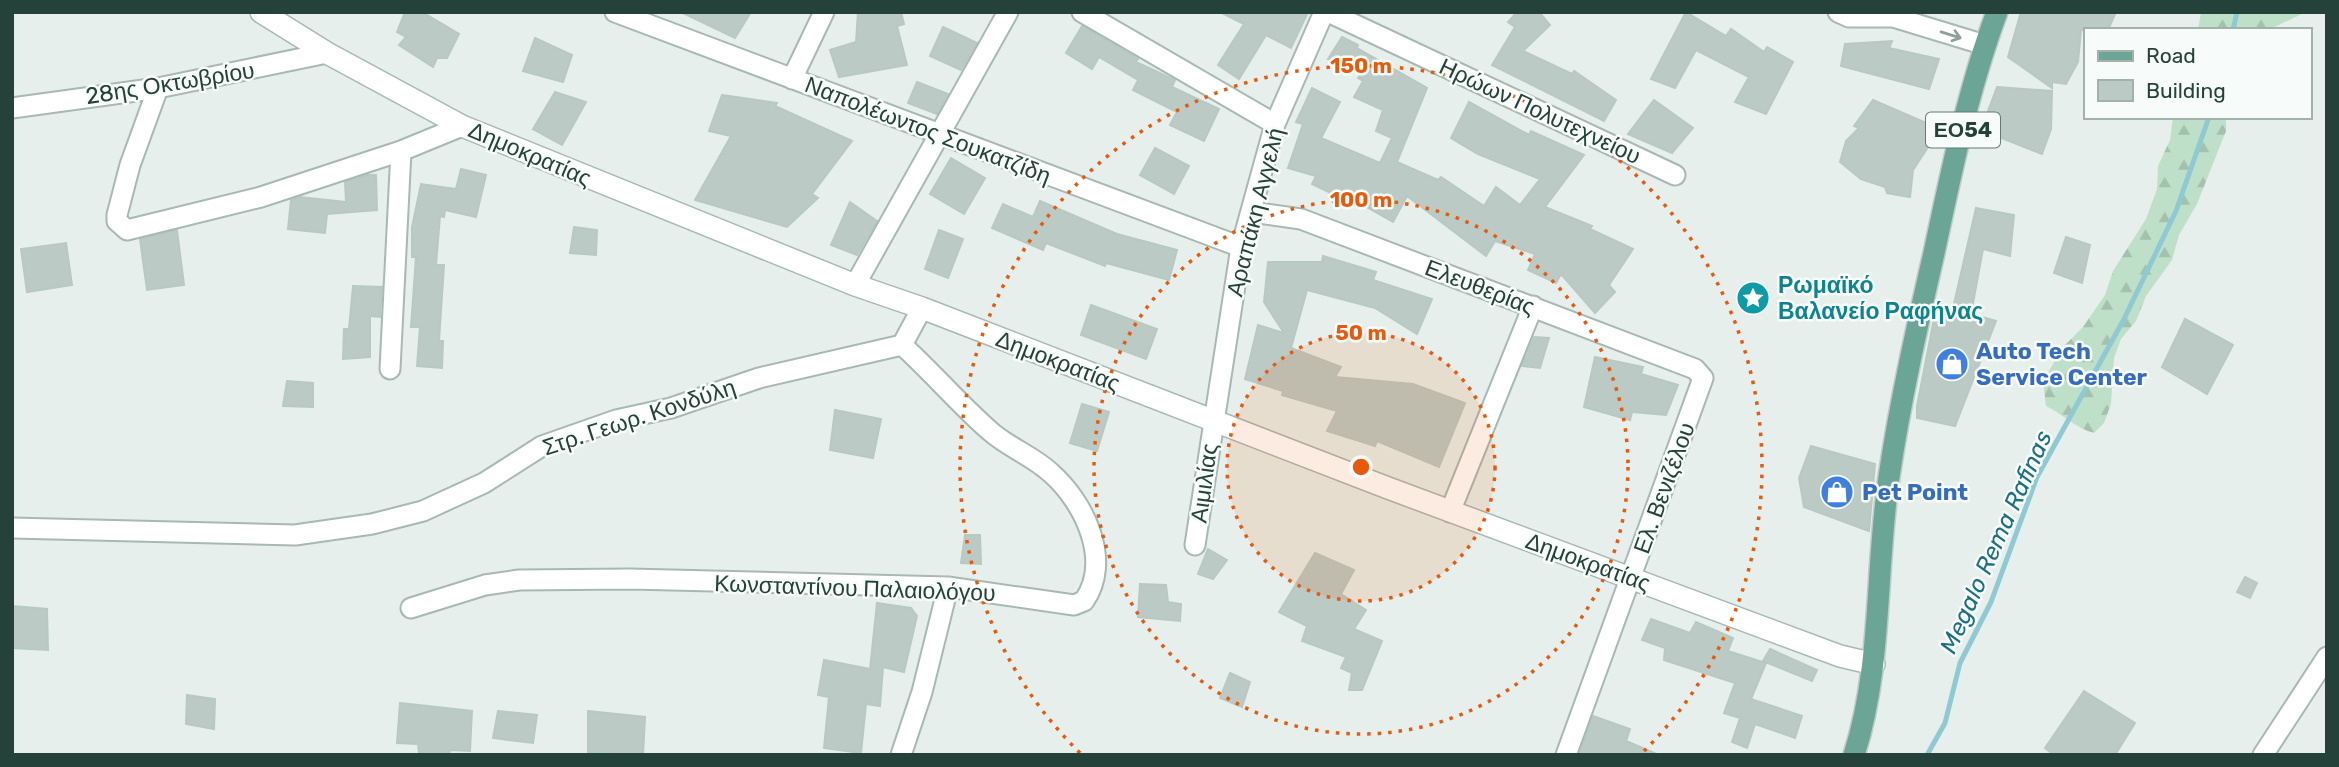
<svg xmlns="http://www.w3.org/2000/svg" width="2339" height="767" viewBox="0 0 2339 767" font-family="Rubik,sans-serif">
<defs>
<pattern id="forest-firs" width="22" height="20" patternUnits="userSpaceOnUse" patternTransform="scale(1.75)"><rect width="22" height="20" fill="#bfe0c8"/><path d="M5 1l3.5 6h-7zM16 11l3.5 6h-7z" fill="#a4c1ad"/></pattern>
</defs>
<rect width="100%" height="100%" fill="#e6efeb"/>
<path fill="url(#forest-firs)" d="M2201,12h105l-38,18h-70z
M2173,117h53v14l-29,73 -18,31 -7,25 -26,36 -10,25 -15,18 -7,19 -3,46 -7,19 -10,10c-19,-5 -31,-19 -48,-27l-3,-25 20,-34 20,-20 22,-32 8,-24 33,-52 11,-30 1,-23 12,-26z"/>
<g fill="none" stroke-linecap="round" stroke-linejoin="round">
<path stroke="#8ec9d4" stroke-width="5" d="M2233,30l4,-18
M1927,755l18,-32 15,-60 31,-61 46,-125 87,-158 52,-108 33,-94"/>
</g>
<path fill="#bbcac4" stroke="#b8c9c2" stroke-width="2" d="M405,12h17l37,22 -12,24h-10l-4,9 -34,-22 7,-8 -9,-5z
M681,12h70l-16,26z
M858,12h43l3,12 -7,2 10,39 -68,12 -9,-27 26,-8z
M1220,12h88l-17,36 -25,-13 -27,44 -21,-14 26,-41z
M1517,12h22l11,13 -27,26 49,23 2,-3 42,29 -12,21 -112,-56 23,-38 -7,-5z
M1686,12l40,24 5,-7 33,23 3,-5 26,15 -27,52 -31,-12 14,-25 -53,-27 -21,38 -24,-9z
M2021,12h95l-8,18h-27l-3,32 -12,22 -14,-2v6l-44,-31z
M1082,26l56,33 -2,3 39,18 -3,7 47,22 -15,32 -34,-16 7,-13 -44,-22 5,-10 -39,-23 -7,12 -26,-16z
M943,27l34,16 -16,27 -31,-14z
M1342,37l16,8 -1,3 70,40 -30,74 41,18 3,-3 43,29 12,-19 24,18 20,-26 -62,-25 -27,-16 18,-36 60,33 2,-4 53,24 -39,52 47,19 -2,3 43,20 -24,36 6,7 -20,21 -34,-39 -5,9 -28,-13 7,-16 -40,-13 -9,15 -79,-60 -14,26 -46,-26 -2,4 -33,-16 4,-8 -28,-8 15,-44 -7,-2 16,-34 28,14 -19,36 59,25 12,-25 -16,-7 7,-21 -29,-13 9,-16 -5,-3 3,-4 -33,-15z
M535,38l37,17 -9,27 -40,-11z
M1892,41l-3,7 50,11 -10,30 -88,-23 4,-22z
M917,82l31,12 -11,20 -29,-11z
M1997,87l55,4 -1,38 -9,25 -61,-24z
M555,92l31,10 -24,43 -29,-16z
M722,95l55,8 -2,3 77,35 -40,53 6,4 -31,29 -92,-27 36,-64 -22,-5z
M1654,100l39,28 -21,25 -44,-19z
M1873,100l67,29 -27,41 -3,27 -23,-4 -2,-6 -24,-8 -21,-17 6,-21 13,-13 -5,-2z
M1155,148l34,18 -15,28 -34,-19z
M951,158l34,20 -21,36 -34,-20z
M461,169l25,6 -10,42 -31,-7 -1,7 -4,-1 -4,49h8l-5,76h4l-1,27 -25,-2 3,-39h-9l5,-70h-4v-30l9,-43 35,5z
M367,175h9l1,35 -50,4 -2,19 -37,-4 3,-29 9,-3 46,5 -1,-20z
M1040,201l77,33 60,16 -8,30 -63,-17 -1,3 -59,-23 -3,7 -51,-22 11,-24 30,13z
M850,202l27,19 -20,34 -26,-10z
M1976,208l38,7 -4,41 -27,-7 -12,65 25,7 -41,105 -38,-8v-12l20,-103 16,5z
M574,227l23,3 -1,25 -26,-2z
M177,230l7,55 -37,5 -7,-51z
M939,230l24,9 -15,39 -23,-9z
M2066,237l24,8 -8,38 -28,-10z
M66,243l6,42 -45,7 -6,-43z
M1323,256l53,16 -3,8 59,19 -15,35 -42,-26 -68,-18 -16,58 50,19 -6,10 78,7 52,19 -26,64 -62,-26 -2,5 -48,-15 10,-20 -55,-16 1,-4 -38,-12 13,-54 26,8 -20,-31 4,-40h54z
M353,286l29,1 -2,30 -10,-1v41l-27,2 1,-30h5z
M1091,305l66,24 -11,30 -65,-24z
M2185,319l48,26 -26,49 -45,-27z
M1534,337l15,1 -9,30 -18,-2z
M1595,357l48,10 -2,7 37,11 -12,30 -34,-3 -2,8 -46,-13z
M287,381l26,2v24l-30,-1z
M1082,404l27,8 -12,39 -27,-8z
M835,410l46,9 -8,39 -43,-8z
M1811,446l64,18 -6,67 -65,-24 -5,-29z
M965,535h15l1,29 -20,-1z
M1208,549l19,11 -14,19 -15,-5z
M1315,553l39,17 -13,24 25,16 -12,19 28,12 -20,49h-13l3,-17 -11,-5 5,-11 -44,-16 5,-15 -28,-14z
M2245,577l12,6 -7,15 -13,-6z
M1140,584l26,1 2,17 13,2 -1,17 -42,-4z
M877,603l34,5 6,8 -13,56 -21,-5 -3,39 -14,-2 -5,49 -37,-5 5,-51 -11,-2 6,-35 46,9z
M12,606l35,3 1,41 -36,-2z
M1651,619l39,14 6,-11 37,16 -5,13 38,12 -15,36 51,17 -7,22 -40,-14 -8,24 -15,-6 8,-24 -16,-5 11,-30 -71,-23 1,-12 -23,-8z
M1770,649l47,21 -5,11 -49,-20z
M1230,673l20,9 -8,25 -22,-9z
M2084,691l51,32 -20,32h-61l-9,-7z
M187,695l28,4 -1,30 -28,-5z
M400,703l72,8 -2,40 -20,-1 -1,5h-18l-12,-2 -1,-9 -21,-1z
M498,711l39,4 -4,28 -40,-5z
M588,711l57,6 -2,38 -55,-2z
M1593,716l37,13 -4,12 33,14h-80z"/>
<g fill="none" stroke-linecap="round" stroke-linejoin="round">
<defs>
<path id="minor" d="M615,12l626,235
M1082,12l193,112
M1328,12l347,163
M1838,12l11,5h44l92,28
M792,79l32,-67
M158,88l-28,77 -13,50v6l10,9 134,-33 140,-46 61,-25
M12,108l146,-20 169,-35
M1251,212l50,7 394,150 8,9 -137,377
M855,285l153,-273
M390,369l11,-218
M1450,512l83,-206
M12,528l283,7 77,-11 51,-13 61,-28 58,-37 74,-26 55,-12 88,-30 143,-33 20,-37
M1195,545l46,-298 34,-123 49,-112
M411,608l74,-23 34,-5 111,-1 318,8 126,18 10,-4c28,-40 1,-98 -33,-128 -18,-17 -42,-25 -61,-42 -31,-27 -58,-59 -88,-86
M901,755l21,-63 26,-105
M2263,755l64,-98"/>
<path id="tertiary" d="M261,12l66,41 135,73 393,159 67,23 466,180 452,168 34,8"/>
<path id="primary" d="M1854,755c29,-91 21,-186 35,-278 11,-75 28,-150 45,-224 17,-80 34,-163 63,-241"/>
</defs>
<use href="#minor" stroke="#a8b8b2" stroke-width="23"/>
<use href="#tertiary" stroke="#a8b8b2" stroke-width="24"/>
<use href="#primary" stroke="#c2cac8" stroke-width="24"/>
<use href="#minor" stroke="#fff" stroke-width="19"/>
<use href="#tertiary" stroke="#fff" stroke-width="21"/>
<use href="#primary" stroke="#6aa596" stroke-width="21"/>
</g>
<defs><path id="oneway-shaft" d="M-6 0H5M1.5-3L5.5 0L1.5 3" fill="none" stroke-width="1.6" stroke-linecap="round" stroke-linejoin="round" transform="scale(1.75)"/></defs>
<use stroke="#92a09c" href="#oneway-shaft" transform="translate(1951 35) rotate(17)"/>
<circle cx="1361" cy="467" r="134" fill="#e8590c" fill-opacity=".12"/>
<g fill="none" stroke="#e8590c" stroke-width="3.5" stroke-dasharray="3.5 7">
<circle cx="1361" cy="467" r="134"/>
<circle cx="1361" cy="467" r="267"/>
<path d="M1080 753A401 401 0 1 1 1642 753"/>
</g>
<defs>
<symbol id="sight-disc" viewBox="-11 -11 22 22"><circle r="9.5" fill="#0f9aa8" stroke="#f7fbf9"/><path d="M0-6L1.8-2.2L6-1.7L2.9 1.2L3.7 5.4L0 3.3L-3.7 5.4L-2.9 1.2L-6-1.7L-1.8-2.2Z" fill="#fff"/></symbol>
<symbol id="shop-disc" viewBox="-11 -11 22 22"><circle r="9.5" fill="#3f7fe0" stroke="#f7fbf9"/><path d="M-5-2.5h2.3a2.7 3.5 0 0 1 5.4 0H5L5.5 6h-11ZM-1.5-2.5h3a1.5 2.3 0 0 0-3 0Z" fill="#fff"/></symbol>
</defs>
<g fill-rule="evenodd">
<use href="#sight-disc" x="1734" y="279" width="38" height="38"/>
<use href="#shop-disc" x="1933" y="345" width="38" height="38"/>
<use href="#shop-disc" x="1818" y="473" width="38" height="38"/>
</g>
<g text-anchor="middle" stroke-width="5" stroke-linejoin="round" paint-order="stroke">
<rect fill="#f7fbf9" stroke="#637a73" stroke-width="2" x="1926" y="112.5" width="74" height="35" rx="5"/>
<g font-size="21" font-weight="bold" fill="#24423a">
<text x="1963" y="137">ΕΟ54</text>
</g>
<g font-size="23" fill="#24423a" stroke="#f7fbf9">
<text transform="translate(170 83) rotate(-9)" y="8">28ης Οκτωβρίου</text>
<text transform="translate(1540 111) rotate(25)" y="8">Ηρώων Πολυτεχνείου</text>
<text transform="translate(928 130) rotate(21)" y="8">Ναπολέωντος Σουκατζίδη</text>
<text transform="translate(530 154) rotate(23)" y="8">Δημοκρατίας</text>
<text transform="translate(1255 212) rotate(-76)" y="8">Αραπάκη Αγγελή</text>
<text transform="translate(1480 287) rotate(21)" y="8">Ελευθερίας</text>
<text transform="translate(1058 361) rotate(21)" y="8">Δημοκρατίας</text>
<text transform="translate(639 417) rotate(-18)" y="8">Στρ. Γεωρ. Κονδύλη</text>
<text transform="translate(1204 483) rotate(-82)" y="8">Αιμιλίας</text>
<text transform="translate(1664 488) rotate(-70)" y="8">Ελ. Βενιζέλου</text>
<text transform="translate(1588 562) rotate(20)" y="8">Δημοκρατίας</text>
<text transform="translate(855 588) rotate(2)" y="8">Κωνσταντίνου Παλαιολόγου</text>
</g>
<g font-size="23" font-weight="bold" fill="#0d838f" stroke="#f7fbf9" text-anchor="start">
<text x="1778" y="293">Ρωμαϊκό<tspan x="1778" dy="26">Βαλανείο Ραφήνας</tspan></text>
</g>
<g font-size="23" font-weight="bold" fill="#366cbe" stroke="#f7fbf9" text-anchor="start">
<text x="1976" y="359">Auto Tech<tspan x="1976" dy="26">Service Center</tspan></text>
<text x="1862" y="500">Pet Point</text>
</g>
<g font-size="24" font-style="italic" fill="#1c6f80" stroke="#f7fbf9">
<text transform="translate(1996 542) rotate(-66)" y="8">Megalo Rema Rafinas</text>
</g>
</g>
<circle cx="1361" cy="467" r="10" fill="#e8590c" stroke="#f7fbf9" stroke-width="3.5"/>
<g font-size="21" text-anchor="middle" font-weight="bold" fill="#e8590c" stroke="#f7fbf9" stroke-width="5" stroke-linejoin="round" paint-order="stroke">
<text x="1361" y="73">150 m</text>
<text x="1361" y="207">100 m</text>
<text x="1361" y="340">50 m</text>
</g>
<rect width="2339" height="767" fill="none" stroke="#24423a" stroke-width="28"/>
<rect x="2084" y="28" width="228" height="91" fill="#f7fbf9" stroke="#a3b1ad" stroke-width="2"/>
<rect x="2098" y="51" width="35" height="10" fill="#6aa596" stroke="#a3b1ad" stroke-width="2"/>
<text x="2146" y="63" font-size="21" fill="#24423a">Road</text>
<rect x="2098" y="80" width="35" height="21" fill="#bbcac4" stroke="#a3b1ad" stroke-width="2"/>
<text x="2146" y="98" font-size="21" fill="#24423a">Building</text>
</svg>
